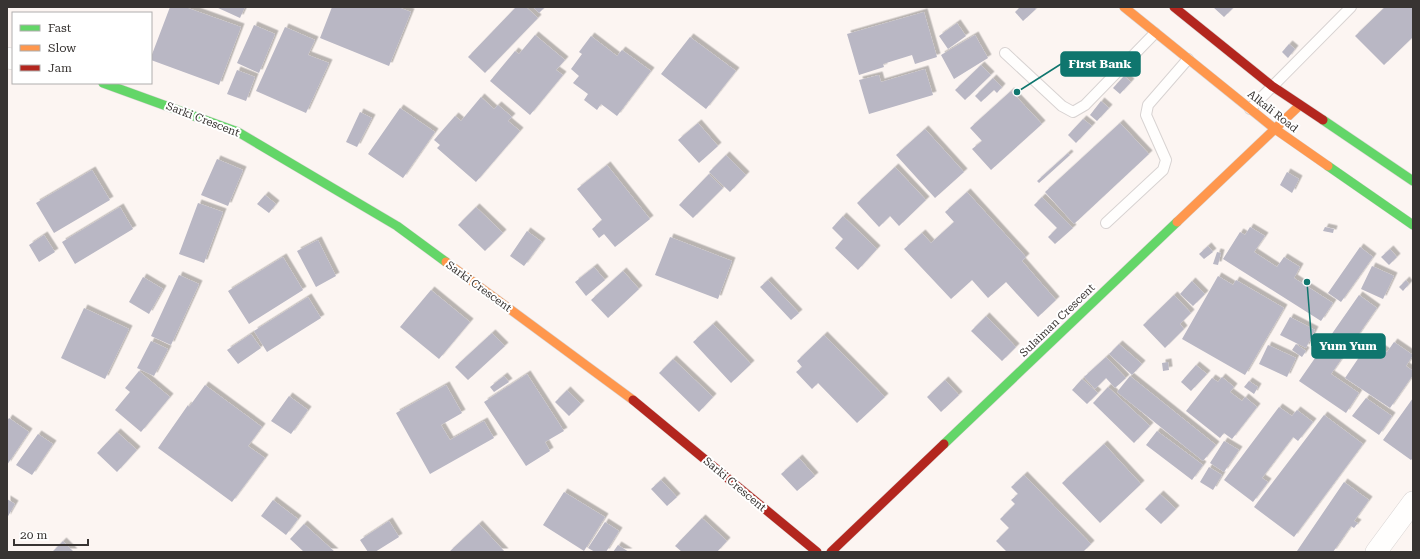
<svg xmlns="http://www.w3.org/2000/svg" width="1420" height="559" viewBox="0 0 1420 559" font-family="'Roboto Serif',serif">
<defs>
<filter id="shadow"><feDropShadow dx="3.5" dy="-3.5" stdDeviation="0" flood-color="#0004"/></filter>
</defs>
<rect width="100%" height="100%" fill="#fcf5f2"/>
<path fill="#b9b7c4" filter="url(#shadow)" d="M170,7h15l56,20 -22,58 -68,-25v-3z
M216,7h29l-5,11z
M332,7h66l13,5 -22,54 -69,-28z
M516,7h10l12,11 -53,55 -17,-16z
M533,7h12l-6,6z
M1020,7h14l2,2 -13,12 -8,-9z
M1213,7h21l-10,10z
M1385,7h28v30l-29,28 -29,-29z
M924,12l13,45 -22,7 -3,-9 -29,9 1,3 -25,8 -12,-41z
M957,23l9,13 -18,13 -9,-13z
M254,25l21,9 -16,39 -22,-10z
M285,27l30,13 -7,15 21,8 -23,50 -50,-22z
M535,35l30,25 -9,10 7,5 -33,40 -40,-34 25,-30 4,3z
M975,35l13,23 -34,21 -13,-24z
M591,36l26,20 5,-6 29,21 -34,45 -16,-12 -4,6 -13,-10 4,-6 -15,-11 6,-7 -8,-7 11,-15 -3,-2z
M690,37l46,34 -30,38 -45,-35z
M1289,44l6,5 -7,9 -6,-6z
M981,65l10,10 -26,25 -10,-10z
M925,69l8,26 -64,19 -10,-34 20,-5 2,7z
M237,70l18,7 -9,24 -19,-7z
M1124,76l7,6 -11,12 -7,-6z
M993,78l9,9 -5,6 -3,-3 -13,12 -6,-6z
M1011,91l31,33 -51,46 -19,-21 10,-8 -12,-13z
M481,97l13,12 4,-4 14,12 -4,4 12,10 -44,51 -39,-34 3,-3 -6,-5 21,-24 6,5z
M1101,101l8,7 -12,13 -7,-6z
M400,108l35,24 -32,46 -35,-24z
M360,112l12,6 -15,29 -11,-5z
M1083,119l9,7 -16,17 -8,-8z
M698,123l20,23 -19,17 -21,-23z
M1120,123l29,31 -75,70 -29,-32z
M925,129l39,43 -29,26 -39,-43z
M1068,153l2,2 -31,28 -2,-2z
M726,155l20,20 -16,17 -21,-20z
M217,159l26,11 -15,36 -27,-11z
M607,165l43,54 -35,28 -11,-13 -5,4 -7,-9 10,-9 -25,-31z
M895,167l31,33 -27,26 -9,-10 -11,11 -22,-24z
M92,170l18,30 -56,33 -18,-30z
M1287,172l12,7 -7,14 -12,-8z
M709,174l14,14 -30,30 -14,-13z
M967,192l59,65 -4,4 34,39 -18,17 -32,-35 -18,16 -16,-18 -21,19 -47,-50 18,-16 9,10 23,-21 -9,-10z
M265,195l11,9 -7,9 -12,-9z
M1042,197l31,31 -18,16 -7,-7 9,-9 -23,-23z
M198,203l25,9 -19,51 -25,-9z
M120,207l13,22 -58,35 -13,-22z
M476,207l27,26 -18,18 -27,-26z
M843,216l34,33 -19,21 -23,-22 8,-9 -11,-11z
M1250,227l15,9 -11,16 23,15 7,-10 16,10 -6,11 39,25 -12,18 -98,-62 17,-27 5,3z
M1325,227l9,2 -1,4 -10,-2z
M527,231l15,11 -18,24 -14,-10z
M44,235l11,17 -16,10 -10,-17z
M670,237l62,24 -14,38 -63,-24z
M318,240l18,36 -20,11 -19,-36z
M1208,246l5,6 -9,7 -5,-5z
M1360,247l13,10 -32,45 -13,-9z
M1390,249l7,8 -8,8 -8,-8z
M1217,252l4,1 -3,12 -5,-1z
M283,257l20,33 -54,34 -21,-33z
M1372,266l22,10 -11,23 -22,-10z
M594,267l11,13 -19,16 -11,-14z
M623,271l16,18 -31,29 -17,-18z
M179,275l20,9 -28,61 -20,-9z
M1218,276l15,9 3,-5 48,28 -39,67 -63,-36z
M143,277l20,12 -14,25 -20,-12z
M768,280l31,33 -8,7 -31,-33z
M1406,280l3,4 -6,7 -4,-4z
M1192,281l13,13 -12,12 -13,-12z
M431,290l39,32 -31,37 -39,-32z
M1174,295l17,18 -11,11 4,5 -19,19 -22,-23z
M1359,295l18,13 -46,66 28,19 -13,20 -47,-32z
M308,297l13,21 -54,34 -13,-21z
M84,308l45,21 -24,50 -44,-21z
M986,316l30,31 -14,14 -31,-30z
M1290,317l25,13 -9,18 -26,-13z
M713,324l38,40 -20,19 -38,-41z
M492,333l13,13 -37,34 -13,-13z
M251,334l10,14 -23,16 -11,-14z
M824,335l61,62 -28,26 -39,-40 -6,6 -16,-17 6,-5 -5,-6z
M151,341l17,8 -14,27 -17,-8z
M1370,341l17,11 7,-10 19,13 -7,11 7,5v4l-23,33 -45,-30z
M1119,344l23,20 -10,11 -23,-21z
M1296,344l10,7 -4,6 -10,-7z
M1268,345l28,13 -9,19 -28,-13z
M1106,357l20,21 -11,10 -9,-10 -11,11 -11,-12z
M673,359l40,38 -14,15 -40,-39z
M1168,362l1,8 -6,1 -1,-8z
M1196,365l11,9 -16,17 -10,-9z
M139,371l31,26 -29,35 -26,-22 15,-18 -5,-4z
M527,374l37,57 -19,11 5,9 -24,15 -42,-64z
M504,376l5,6 -15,10 -4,-5z
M1130,376l86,69 -13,16 -86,-69z
M1222,377l12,10 -4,5 12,9 3,-4 12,10 -25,32 -8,-6 -4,5 -34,-27 26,-33 6,4z
M1082,379l16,14 -11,11 -15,-14z
M945,380l14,15 -18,17 -14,-15z
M1249,381l9,6 -4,7 -10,-7z
M205,385l57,42 -14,19 17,12 -33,44 -74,-54 30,-43 1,2z
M446,385l16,28 -21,12 9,15 34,-19 10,17 -64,36 -34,-61z
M1108,387l42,39 -16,17 -41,-40z
M567,390l14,14 -12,12 -14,-14z
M289,396l19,14 -17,24 -20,-13z
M1366,398l26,18 -13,19 -27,-19z
M1413,398v60l-2,2 -28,-20z
M1279,407l13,9 5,-6 16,12 -15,19 -5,-4 -31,41 6,4 -15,20 -29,-22z
M1324,415l39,29 -69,93 -40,-30z
M9,418l20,14 -22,33v-44z
M1157,431l46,34 -11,15 -46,-35z
M117,432l20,18 -20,22 -20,-19z
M38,434l15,10 -21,31 -16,-10z
M1224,441l15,9 -15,22 -14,-9z
M1104,444l37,40 -41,39 -38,-40z
M799,458l16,18 -18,15 -16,-17z
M1209,467l13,8 -9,15 -13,-8z
M1024,475l67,69 -8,8h-76l-11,-11 13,-13 -9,-9 15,-15 -4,-4 7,-6 -7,-7z
M661,480l16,17 -10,9 -16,-17z
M1344,482l25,18 -15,21 4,2 -4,5 -3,-2 -18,26h-35l-1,-1z
M564,492l41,25 -21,34 -41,-26z
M1160,494l16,15 -15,15 -16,-15z
M7,499l8,5 -8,14z
M273,500l25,19 -12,16 -25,-19z
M702,518l25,23 -10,11h-35l-7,-6z
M389,521l10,16 -24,15h-7l-8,-12z
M605,522l14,9 -13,21h-11l-7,-4z
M304,524l31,28h-31l-14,-13z
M479,524l26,28h-56z
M63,541l11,11h-22z
M618,545l11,7h-16z"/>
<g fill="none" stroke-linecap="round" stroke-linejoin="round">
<defs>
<path id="lane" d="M1005,53l57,53 11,6 12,-7 70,-72
M1250,109l101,-102
M1106,223l57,-53 3,-10 -20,-45 2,-10 40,-46"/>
<path id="street" d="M7,58l6,1
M1376,552l37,-50"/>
<path id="fast" d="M103,83l135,49 159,94 49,36
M1323,120l90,61
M1328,166l85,59
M944,444l233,-222"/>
<path id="slow" d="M1124,7l151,122 53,37
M1177,222l123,-117
M446,262l187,138"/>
<path id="jam" d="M1174,7l98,79 51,34
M633,400l184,152
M831,552l113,-108"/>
</defs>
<use href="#lane" stroke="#d8d3d2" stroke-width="12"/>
<use href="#street" stroke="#d8d3d2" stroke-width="22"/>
<use href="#fast" stroke="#d8d3d2" stroke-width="10"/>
<use href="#slow" stroke="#d8d3d2" stroke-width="10"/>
<use href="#jam" stroke="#d8d3d2" stroke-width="10"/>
<use href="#lane" stroke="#fffefd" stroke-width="10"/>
<use href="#street" stroke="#fffefd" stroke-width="21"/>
<use href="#fast" stroke="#63d668" stroke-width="9"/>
<use href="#slow" stroke="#ff974d" stroke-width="9"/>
<use href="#jam" stroke="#b3261e" stroke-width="9"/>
</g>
<g text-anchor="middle" stroke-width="4" stroke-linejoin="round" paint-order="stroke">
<g font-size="11" fill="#383432" stroke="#fff">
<text transform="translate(1273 111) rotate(38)" y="4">Alkali Road</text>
<text transform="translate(203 119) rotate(21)" y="4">Sarki Crescent</text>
<text transform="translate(479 286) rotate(36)" y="4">Sarki Crescent</text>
<text transform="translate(1057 320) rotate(-44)" y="4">Sulaiman Crescent</text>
<text transform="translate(735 484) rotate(40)" y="4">Sarki Crescent</text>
</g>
</g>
<path fill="none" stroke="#0f766e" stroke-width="1.5" d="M1017 92L1061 64M1307 282L1312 346"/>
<g fill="#0f766e" stroke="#fff" stroke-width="1.5">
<circle cx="1017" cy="92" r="4"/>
<circle cx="1307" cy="282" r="4"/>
</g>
<g fill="#0f766e" stroke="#0f766e" stroke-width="1.5">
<rect x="1061" y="52" width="79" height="24" rx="4"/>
<rect x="1312" y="334" width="73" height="24" rx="4"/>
</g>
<g font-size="12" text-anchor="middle" font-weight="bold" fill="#fff">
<text x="1100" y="68">First Bank</text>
<text x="1348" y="350">Yum Yum</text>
</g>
<rect width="1420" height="559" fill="none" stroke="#383432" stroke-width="16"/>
<rect x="12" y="12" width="140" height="72" fill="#ffffff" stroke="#afaead"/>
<rect x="20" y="25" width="20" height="6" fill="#63d668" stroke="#afaead"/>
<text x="48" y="32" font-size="12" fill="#383432">Fast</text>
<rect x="20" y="45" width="20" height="6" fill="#ff974d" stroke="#afaead"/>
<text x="48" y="52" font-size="12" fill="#383432">Slow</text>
<rect x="20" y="65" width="20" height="6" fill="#b3261e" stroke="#afaead"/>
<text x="48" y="72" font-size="12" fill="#383432">Jam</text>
<path d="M14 539v6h74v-6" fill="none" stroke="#383432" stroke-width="2"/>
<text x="20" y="539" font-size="12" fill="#383432" stroke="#ffffff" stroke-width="3" paint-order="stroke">20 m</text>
</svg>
